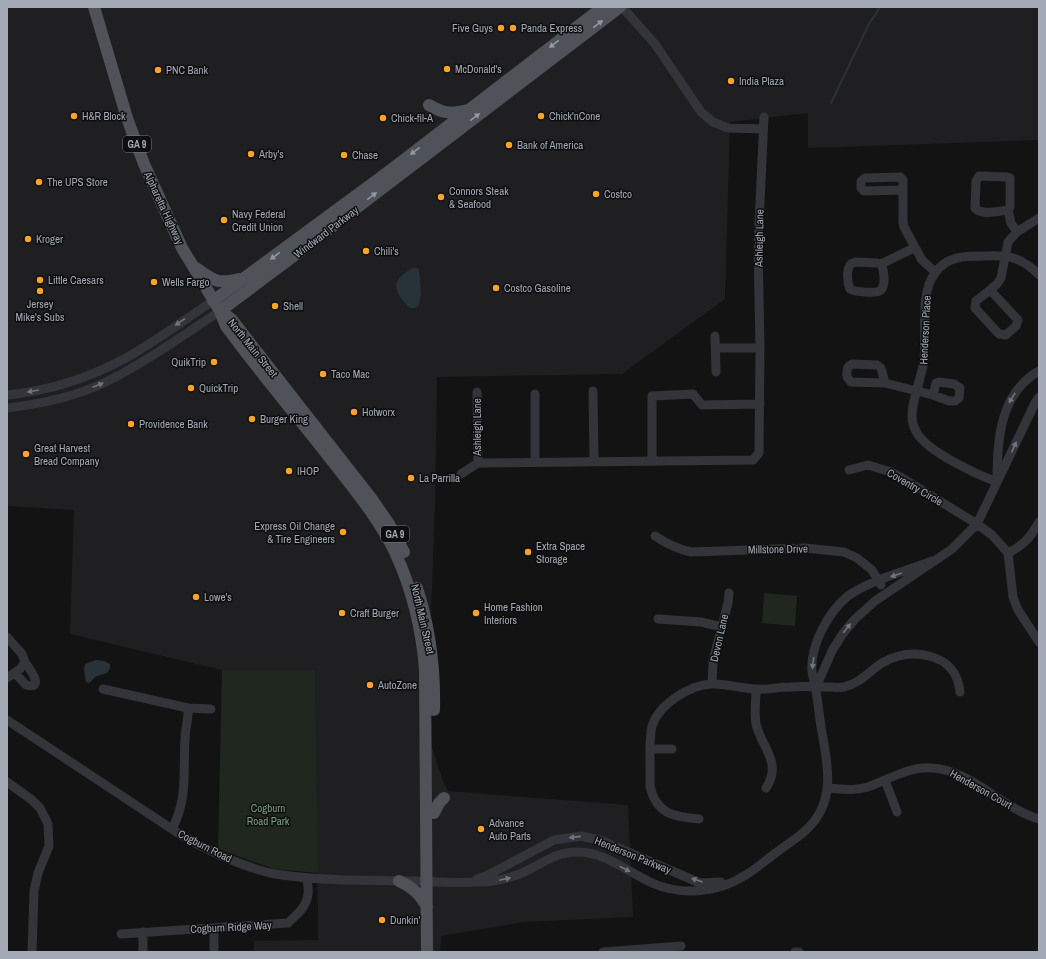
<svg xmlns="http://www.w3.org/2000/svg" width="1046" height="959" viewBox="0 0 1046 959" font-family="'Archivo Narrow',sans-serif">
<rect width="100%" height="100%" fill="#131314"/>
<path fill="#1f1f22" d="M7,7h1032v133l-231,8v-35l-78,9 -5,177 -103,75 -185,3 -2,126 -6,167 3,77 11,34 5,10 180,14 5,112 -110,5 -82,14 -1,16h-186v-11l64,-1 -3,-270h-93l-152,-36 4,-124 -67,-4z"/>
<path fill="#1f271f" d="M764,593l33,3 -2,30 -33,-3z
M222,670h93l3,203 -44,-4 -56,-20z"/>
<path fill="#283339" d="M413,268h4l2,1 2,25 -2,11 -4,3h-5c-17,-17 -21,-27 3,-40z
M96,660l8,1 6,3c1,12 -9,9 -16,14 -2,2 -3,4 -5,5l-3,-1 -2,-12 1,-6z"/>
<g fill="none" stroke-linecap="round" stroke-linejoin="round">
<path stroke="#283339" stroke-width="2" d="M831,103l38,-79 11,-17"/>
<path stroke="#33353a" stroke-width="9" d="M622,7l33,37 46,68 12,10 15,6 35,1
M979,176l28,1 3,1v29l-2,3c-9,1 -27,6 -33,-2l1,-27z
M900,177l3,3v10l-39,1 -3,-3v-7l4,-3z
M903,190v32l1,5 18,33 13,12
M1008,210l3,13 6,9
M855,262l22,1 4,1c3,6 5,21 0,26 -4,4 -27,2 -31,-1 -3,-7 -4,-20 1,-25z
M881,264l33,-16
M990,290l28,30 -2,6 -10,9 -7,-1 -24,-26 1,-7z
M990,290l7,-6 4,-6 7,-36 9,-10 22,-14
M715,336l1,36
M716,348h44
M852,364l25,1 4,3 4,15 -34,-1 -4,-5c0,-6 -1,-10 5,-13z
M885,383l48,12 16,6h6l4,-3 1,-10 -6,-4 -15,-2 -3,1 -3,12
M593,391l1,70
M477,392l1,71
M535,394v68
M7,395c41,-4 82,-17 119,-37 30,-17 58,-38 87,-57
M7,408c34,-4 68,-11 99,-26 40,-20 78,-47 114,-71
M652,461v-65l41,-2 9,11 58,-1
M849,470l19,-5 23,7 13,7 73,45 15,11 10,11 6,7 5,44 5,13 21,32
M461,474l17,-11 275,-3 6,-7 1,-105 -2,-103 6,-128
M997,480c0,-40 3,-87 42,-109
M997,482c-21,-8 -69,-30 -80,-49 -3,-5 -5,-11 -5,-17 0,-18 10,-38 12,-57 3,-26 -5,-65 11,-86 12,-18 33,-17 52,-17 22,-1 36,2 52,19
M655,536c12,8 22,13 36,16l114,-4 39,4 13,6 15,12 9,15
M1008,553c16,-8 22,-15 31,-31
M658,619l43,3 21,5
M7,637l15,17 3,8 -5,7 -13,9
M15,673l11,12c20,5 3,-17 -1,-23
M712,684l1,-23 15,-58 1,-10
M816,687l17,-38 11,-17 11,-13 20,-18 77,-52 25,-25 58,-121 4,-6
M103,689l85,19c1,10 -3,21 -3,31 -2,33 3,60 -13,90
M756,689c0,12 -2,24 0,35 5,23 27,38 10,64
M188,708l23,1
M7,720l174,115c28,16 57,30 89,38 25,5 50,6 75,7 24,0 48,1 71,1 25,1 52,3 76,0 10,-1 20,-4 30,-8 18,-8 35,-22 56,-21 27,0 50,20 74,31 30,13 65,10 92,-7 12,-7 22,-16 33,-24 10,-8 23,-15 32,-25 28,-28 18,-66 12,-100 -2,-14 -3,-27 -6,-41 0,-5 -3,-10 -3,-15 -2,-25 16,-59 36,-75 22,-16 59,-25 84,-35
M651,749h21
M885,780l12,32
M7,782l25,18 8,8 8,16 1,22 -11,27 -4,18 -2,61
M828,788c14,1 27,3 40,-1 20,-7 41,-21 64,-19 40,2 69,40 107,51
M699,819c-25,-2 -43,-5 -49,-33 1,-17 -2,-44 2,-60 7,-22 38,-41 59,-42 15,-1 30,5 45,5 12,1 22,-2 34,-2 13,-1 26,0 39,0 5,0 10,1 15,0 17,-4 24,-15 38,-24 14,-8 31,-11 47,-7 20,5 29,17 31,36
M477,879l9,-3 68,-36 27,-4 19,4 100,43 21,-1
M143,932v20
M121,934l167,-11c8,-8 19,-16 20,-29 1,-5 -1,-11 -1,-16
M214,952v-24
M603,952l78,-6
M795,952h4"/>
<path stroke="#4f5259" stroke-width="12" d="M94,7l33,111 17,46 38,84 38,63 6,15c35,48 74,93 111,141 21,27 43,54 58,85 17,37 27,78 30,118l2,282
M429,105c15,9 22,9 39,5
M196,268c18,13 21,16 43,11
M213,301l175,-129 215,-165
M220,311l63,-47 337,-257
M221,311l11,9 139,178 18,26 15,28
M417,588c13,40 18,80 17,122
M434,813l5,-10 5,-5
M399,881c13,6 21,13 28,26"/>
</g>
<defs><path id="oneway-solid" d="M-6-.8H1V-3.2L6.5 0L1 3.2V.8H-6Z"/></defs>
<g fill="#9298a3">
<use href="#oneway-solid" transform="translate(598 24) rotate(-37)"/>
<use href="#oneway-solid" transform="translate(554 44) rotate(142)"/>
<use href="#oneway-solid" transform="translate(475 117) rotate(-37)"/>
<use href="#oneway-solid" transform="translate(415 151) rotate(143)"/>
<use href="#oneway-solid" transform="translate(372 196) rotate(-38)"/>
<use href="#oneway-solid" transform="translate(275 256) rotate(144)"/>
</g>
<g fill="#71757e">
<use href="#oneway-solid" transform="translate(180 322) rotate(146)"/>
<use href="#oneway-solid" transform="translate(98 385) rotate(-21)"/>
<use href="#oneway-solid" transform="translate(33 391) rotate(170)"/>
<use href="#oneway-solid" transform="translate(1012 398) rotate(122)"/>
<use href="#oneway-solid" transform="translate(1014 447) rotate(-66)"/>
<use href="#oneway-solid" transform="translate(896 575) rotate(160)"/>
<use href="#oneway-solid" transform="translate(847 628) rotate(-52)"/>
<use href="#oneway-solid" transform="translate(813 663) rotate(97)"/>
<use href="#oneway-solid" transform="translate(575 837) rotate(174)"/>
<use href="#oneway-solid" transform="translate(625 869) rotate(28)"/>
<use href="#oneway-solid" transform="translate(505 879) rotate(-12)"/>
<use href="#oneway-solid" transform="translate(697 880) rotate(-161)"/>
</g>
<g fill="#faa425" stroke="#0e0e0f" stroke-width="1.5">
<circle cx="501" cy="28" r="4"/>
<circle cx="513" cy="28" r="4"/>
<circle cx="447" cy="69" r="4"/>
<circle cx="158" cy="70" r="4"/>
<circle cx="731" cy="81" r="4"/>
<circle cx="74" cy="116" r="4"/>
<circle cx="541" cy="116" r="4"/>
<circle cx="383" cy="118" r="4"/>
<circle cx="509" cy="145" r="4"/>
<circle cx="251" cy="154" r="4"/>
<circle cx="344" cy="155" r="4"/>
<circle cx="39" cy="182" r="4"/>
<circle cx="596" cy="194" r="4"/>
<circle cx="441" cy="197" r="4"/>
<circle cx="224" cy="220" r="4"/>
<circle cx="28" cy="239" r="4"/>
<circle cx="366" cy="251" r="4"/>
<circle cx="40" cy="280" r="4"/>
<circle cx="154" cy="282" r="4"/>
<circle cx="496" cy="288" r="4"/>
<circle cx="40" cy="291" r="4"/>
<circle cx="275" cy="306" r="4"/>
<circle cx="214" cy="362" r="4"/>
<circle cx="323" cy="374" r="4"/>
<circle cx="191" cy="388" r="4"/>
<circle cx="354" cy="412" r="4"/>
<circle cx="252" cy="419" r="4"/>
<circle cx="131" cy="424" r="4"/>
<circle cx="26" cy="454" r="4"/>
<circle cx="289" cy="471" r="4"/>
<circle cx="411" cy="478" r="4"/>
<circle cx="343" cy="532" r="4"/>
<circle cx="528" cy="552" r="4"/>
<circle cx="196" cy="597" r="4"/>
<circle cx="342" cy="613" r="4"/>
<circle cx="476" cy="613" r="4"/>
<circle cx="370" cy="685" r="4"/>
<circle cx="481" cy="829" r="4"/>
<circle cx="382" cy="920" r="4"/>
</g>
<g text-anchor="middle" stroke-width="3" stroke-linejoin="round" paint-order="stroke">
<g fill="#0e0e0f" stroke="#767b84" stroke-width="1">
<rect x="123" y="136" width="28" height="16" rx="3"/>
<rect x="381" y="526" width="28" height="16" rx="3"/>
</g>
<g font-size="10" font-weight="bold" fill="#a3aab6">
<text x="137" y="148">GA 9</text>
<text x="395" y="538">GA 9</text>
</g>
<g font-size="11" fill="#a3aab6" stroke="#0e0e0f" text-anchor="start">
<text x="493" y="32" text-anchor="end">Five Guys</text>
<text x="521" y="32">Panda Express</text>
<text x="455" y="73">McDonald's</text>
<text x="166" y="74">PNC Bank</text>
<text x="739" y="85">India Plaza</text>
<text x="82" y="120">H&amp;R Block</text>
<text x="549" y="120">Chick'nCone</text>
<text x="391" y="122">Chick-fil-A</text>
<text x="517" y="149">Bank of America</text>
<text x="259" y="158">Arby's</text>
<text x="352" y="159">Chase</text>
<text x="47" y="186">The UPS Store</text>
<text x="449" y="195">Connors Steak<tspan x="449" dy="13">&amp; Seafood</tspan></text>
<text x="604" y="198">Costco</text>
<text x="232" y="218">Navy Federal<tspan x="232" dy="13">Credit Union</tspan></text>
<text x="36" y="243">Kroger</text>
<text x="374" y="255">Chili's</text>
<text x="48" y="284">Little Caesars</text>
<text x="162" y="286">Wells Fargo</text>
<text x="504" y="292">Costco Gasoline</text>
<text x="40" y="308" text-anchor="middle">Jersey<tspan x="40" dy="13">Mike's Subs</tspan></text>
<text x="283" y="310">Shell</text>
<text x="206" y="366" text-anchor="end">QuikTrip</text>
<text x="331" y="378">Taco Mac</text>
<text x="199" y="392">QuickTrip</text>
<text x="362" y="416">Hotworx</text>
<text x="260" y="423">Burger King</text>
<text x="139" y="428">Providence Bank</text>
<text x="34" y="452">Great Harvest<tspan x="34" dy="13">Bread Company</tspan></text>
<text x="297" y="475">IHOP</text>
<text x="419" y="482">La Parrilla</text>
<text x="335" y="530" text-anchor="end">Express Oil Change<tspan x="335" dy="13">&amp; Tire Engineers</tspan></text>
<text x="536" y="550">Extra Space<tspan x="536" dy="13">Storage</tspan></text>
<text x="204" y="601">Lowe's</text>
<text x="484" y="611">Home Fashion<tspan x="484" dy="13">Interiors</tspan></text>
<text x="350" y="617">Craft Burger</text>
<text x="378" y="689">AutoZone</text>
<text x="489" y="827">Advance<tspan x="489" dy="13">Auto Parts</tspan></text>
<text x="390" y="924">Dunkin'</text>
</g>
<g font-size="11" fill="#a3aab6" stroke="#0e0e0f">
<text transform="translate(164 208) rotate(65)" y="4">Alpharetta Highway</text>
<text transform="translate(326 232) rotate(-37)" y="4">Windward Parkway</text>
<text transform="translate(759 238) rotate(-89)" y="4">Ashleigh Lane</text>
<text transform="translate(925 330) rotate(-87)" y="4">Henderson Place</text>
<text transform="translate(253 348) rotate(51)" y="4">North Main Street</text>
<text transform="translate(477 427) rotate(-90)" y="4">Ashleigh Lane</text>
<text transform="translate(915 487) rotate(30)" y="4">Coventry Circle</text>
<text transform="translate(778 549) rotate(-1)" y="4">Millstone Drive</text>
<text transform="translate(423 619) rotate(77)" y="4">North Main Street</text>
<text transform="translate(719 638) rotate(-77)" y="4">Devon Lane</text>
<text transform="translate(981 789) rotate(29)" y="4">Henderson Court</text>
<text transform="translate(205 846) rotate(27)" y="4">Cogburn Road</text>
<text transform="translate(633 855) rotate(22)" y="4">Henderson Parkway</text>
<text transform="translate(231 927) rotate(-3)" y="4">Cogburn Ridge Way</text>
</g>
<g font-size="11" fill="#7aa279" stroke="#0e0e0f">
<text x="268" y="812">Cogburn<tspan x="268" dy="13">Road Park</tspan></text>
</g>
</g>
<rect width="1046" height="959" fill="none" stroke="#a3aab6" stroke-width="16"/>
</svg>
